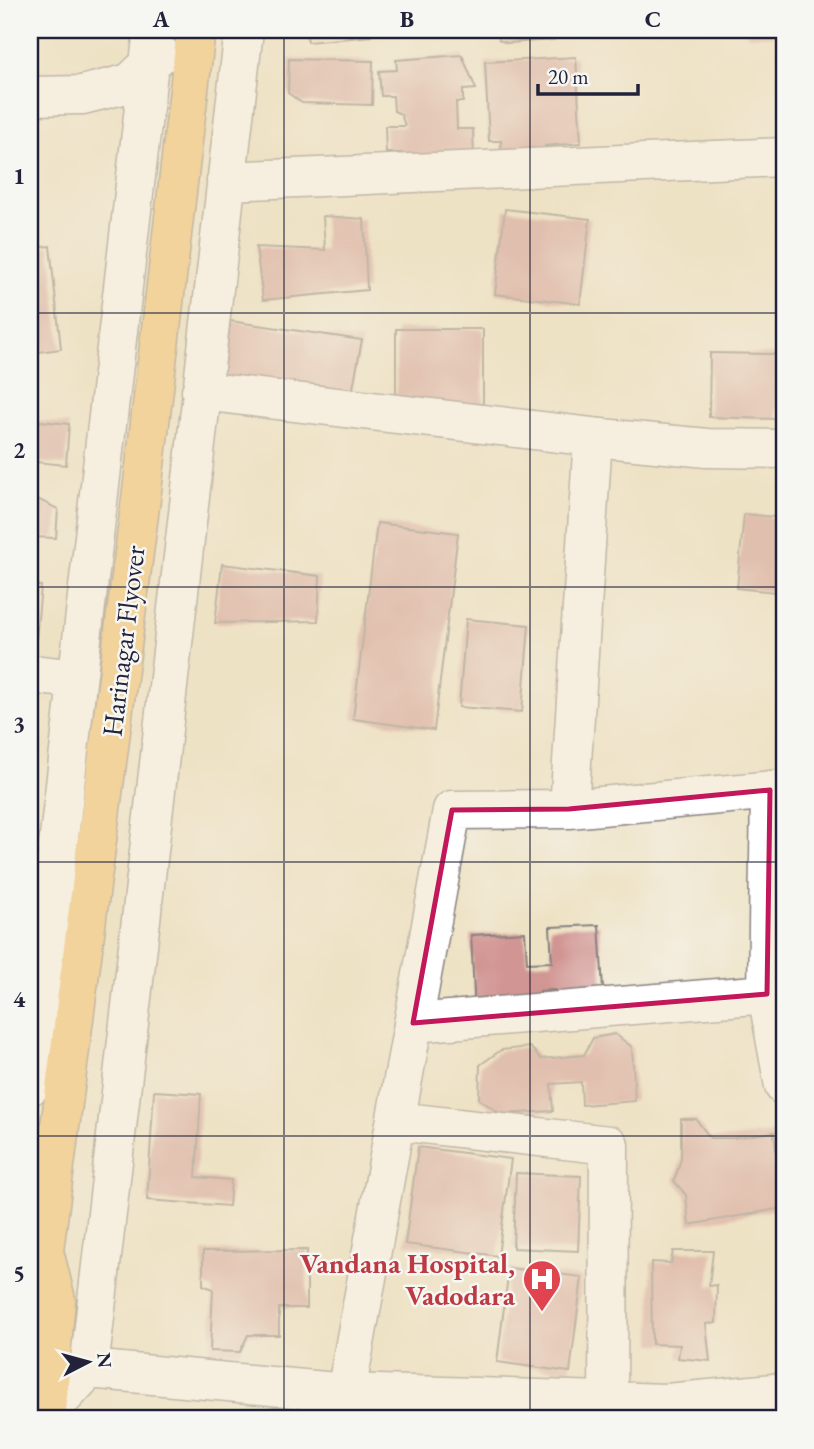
<svg xmlns="http://www.w3.org/2000/svg" width="814" height="1449" viewBox="0 0 814 1449" font-family="'EB Garamond',serif">
<rect width="100%" height="100%" fill="#f6f6f2"/>
<filter id="ink" filterUnits="userSpaceOnUse"><feTurbulence type="fractalNoise" baseFrequency=".0143" numOctaves="2"/><feDisplacementMap in="SourceGraphic" scale="14" xChannelSelector="R" yChannelSelector="G"/><feConvolveMatrix kernelMatrix="1 2 1 2 8 2 1 2 1" color-interpolation-filters="sRGB"/></filter>
<filter id="wash" filterUnits="userSpaceOnUse"><feTurbulence type="fractalNoise" baseFrequency=".00686" numOctaves="4" result="noise"/><feDisplacementMap in="SourceGraphic" scale="28" xChannelSelector="R" yChannelSelector="G"/><feGaussianBlur stdDeviation="1.57" result="paint"/><feColorMatrix in="noise" values="0 0 0 0 0 0 0 0 0 0 0 0 0 0 0 0 0 1.4 0 .05"/><feComposite in="paint" operator="in"/></filter>
<g filter="url(#wash)">
<rect width="100%" height="100%" fill="#eee2c4"/>
<g id="blocks">
<path fill="#d19593" d="M306,30h64l1,6 -63,6z
M498,30h55v10l-46,3 -8,-3z
M746,30h38v5l-37,1z
M462,55l14,34 -13,1v12h-7l1,27h16l1,29 -72,2 -1,-7h-15l-1,-27h20l-4,-12 -7,-3 -1,-15h-12l-2,-25 18,-1 -1,-10z
M576,57l5,86 -36,3v10l-43,2 -1,-17h-12l-4,-79z
M289,59l84,2 -1,44 -70,-2 -14,-10z
M505,209l85,10 -10,85 -85,-10z
M323,216l41,3 3,71 -104,10 -7,-53 69,3z
M50,246l11,103 -31,4v-105z
M230,321l132,19 -10,53 -129,-11z
M396,329h87v75h-87z
M710,353l68,1 -2,65 -67,-2z
M30,420l39,4 -3,41 -30,-3 -3,35 25,12 -2,29 -26,-1z
M744,514l40,4v75l-47,-5z
M377,523l81,10 -24,197 -81,-11z
M222,564l98,12 -2,45 -103,2z
M30,585l11,1 -6,65 -5,-1z
M466,619l63,6 -7,87 -63,-5z
M599,925l5,80 -48,2 -1,-17 -15,1v17l-65,4 -4,-77 54,-3 2,31 25,-1 -2,-35z
M615,1034l17,13 3,54 -53,4 -1,-23 -30,2 2,27 -52,3 -22,-15 1,-34 21,-15 29,-3 11,12 43,-4 9,-17z
M154,1091l47,3 -5,83 35,3 -2,26 -82,-6z
M681,1119h15l14,19h23l41,-6 9,76 -94,17 -3,-30 -12,-14 7,-22z
M418,1147l93,12 -13,97 -93,-12z
M516,1173l65,3 -3,75 -65,-3z
M307,1250v58h-28v27h-31l-8,17 -30,-1 3,-62 -10,-4v-34z
M673,1251h40l-4,35 8,-1 -1,38 -10,1 4,37 -32,-3 2,-13 -28,-1 -1,-82 20,1z
M509,1268l73,9 -12,95 -73,-10z"/>
</g>
</g>
<g filter="url(#ink)">
<use href="#blocks" fill-opacity="0" stroke="#888280" stroke-width="2"/>
<g fill="none" stroke-linecap="round" stroke-linejoin="round">
<defs>
<path id="minor" d="M30,96l52,-1 48,-12 30,-29
M226,181l558,-24
M201,391l392,46 114,11 77,1
M30,674l47,5
M770,790l-3,204 17,92
M569,809l24,-372
M413,1023l354,-29
M30,1086l123,-1056
M396,1121l213,24 -1,274
M89,1369l257,24 321,10 117,-11
M47,1414l42,-45 155,-1339
M346,1419v-26l106,-583 117,-1 215,-20"/>
<path id="major" d="M44,1251l12,49 -10,119
M30,1284l14,-33 98,-760 54,-461"/>
</defs>
<use href="#minor" stroke="#888280" stroke-width="41"/>
<use href="#major" stroke="#888280" stroke-width="41"/>
<use href="#minor" stroke="#fff" stroke-width="38"/>
<use href="#major" stroke="#f7c06c" stroke-width="38"/>
</g>
</g>
<path d="M0 0H814V1449H0ZM770,790l-3,204 -354,29 39,-213 117,-1z" fill="#eee2c4" fill-opacity=".55" fill-rule="evenodd"/>
<path fill="none" stroke="#c2185b" stroke-width="5" stroke-linejoin="round" d="M770,790l-3,204 -354,29 39,-213 117,-1z"/>
<path fill="none" stroke="#22223b" stroke-width="2" stroke-opacity="0.55" d="M284,30v1389M530,30v1389M30,313h754M30,587h754M30,862h754M30,1136h754"/>
<defs>
<symbol id="hospital-pin" viewBox="-11 -11 22 30"><path d="M0 17L-7.5 6A9.5 9.5 0 1 1 7.5 6Z" fill="#e0444e" stroke="#f6f6f2"/><path d="M-5-5h3v3.5h4V-5h3V5h-3V1.5h-4V5h-3Z" fill="#fff"/></symbol>
</defs>
<g fill-rule="evenodd">
<use href="#hospital-pin" x="520" y="1257" width="44" height="60"/>
</g>
<g text-anchor="middle" stroke-width="5" stroke-linejoin="round" paint-order="stroke">
<g font-size="28" fill="#22223b" stroke="#f6f6f2">
<text transform="translate(123 641) rotate(-83)" y="10">Harinagar Flyover</text>
</g>
<g font-size="28" font-weight="bold" fill="#be3a42" stroke="#f6f6f2" text-anchor="end">
<text x="515" y="1273">Vandana Hospital,<tspan x="515" dy="32">Vadodara</tspan></text>
</g>
</g>
<rect width="814" height="1449" fill="none" stroke="#f6f6f2" stroke-width="77"/>
<g transform="translate(88 1362) rotate(84)" stroke="#f6f6f2" stroke-width="5" paint-order="stroke">
<path d="M0-5L12 26L0 18L-12 26Z" fill="#22223b"/>
<text y="-10" font-size="19" font-weight="bold" text-anchor="middle" fill="#22223b">N</text>
</g>
<path d="M538 84v10h100v-10" fill="none" stroke="#22223b" stroke-width="3.5"/>
<text x="548" y="84" font-size="21" fill="#22223b" stroke="#f6f6f2" stroke-width="5" paint-order="stroke">20 m</text>
<rect x="38" y="38" width="738" height="1372" fill="none" stroke="#22223b" stroke-width="2.5"/>
<g font-size="23" text-anchor="middle" font-weight="bold" fill="#22223b">
<text x="161" y="27">A</text>
<text x="407" y="27">B</text>
<text x="653" y="27">C</text>
<text x="19" y="184">1</text>
<text x="19" y="458">2</text>
<text x="19" y="732">3</text>
<text x="19" y="1007">4</text>
<text x="19" y="1281">5</text>
</g>
</svg>
